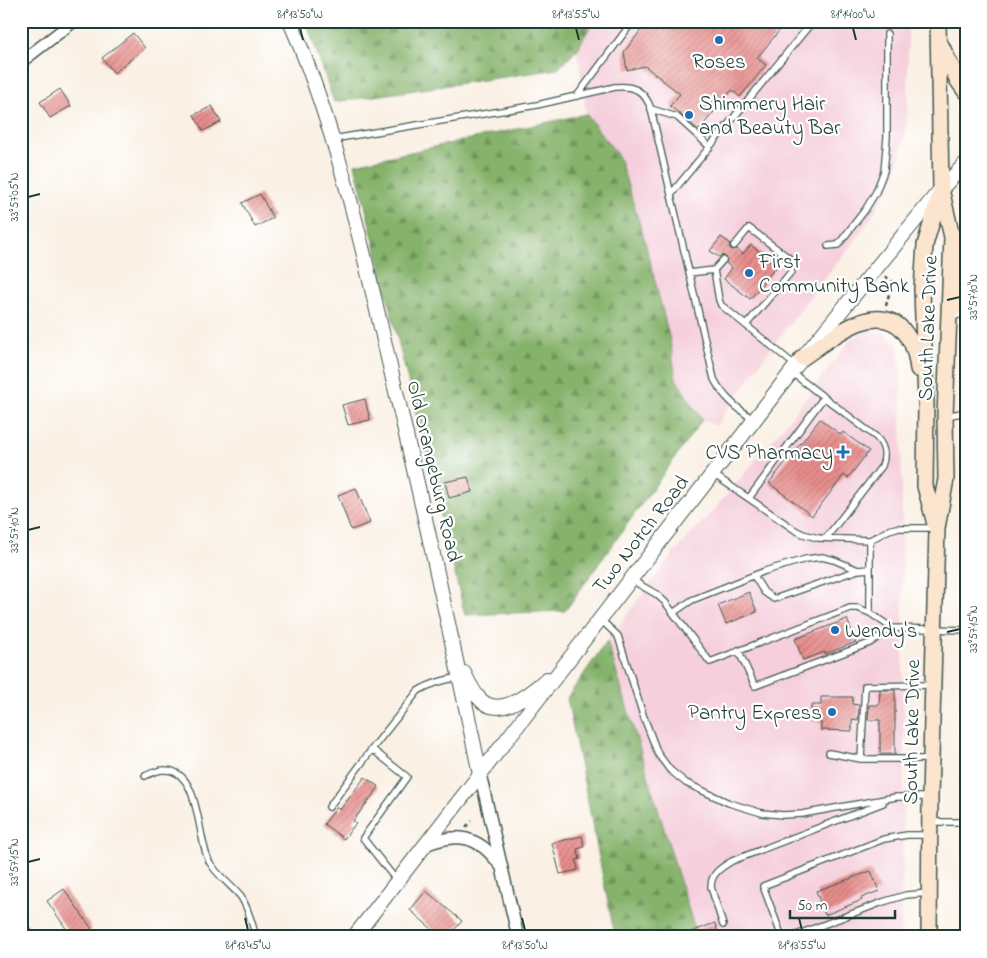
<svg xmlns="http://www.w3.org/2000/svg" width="987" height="958" viewBox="0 0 987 958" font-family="'Indie Flower',sans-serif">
<defs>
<pattern id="forest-firs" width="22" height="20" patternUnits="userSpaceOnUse" patternTransform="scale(1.25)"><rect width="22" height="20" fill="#86b36c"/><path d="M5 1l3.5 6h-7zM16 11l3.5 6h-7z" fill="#6d935a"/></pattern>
<pattern id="building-hatch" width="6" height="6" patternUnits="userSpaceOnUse" patternTransform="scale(1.25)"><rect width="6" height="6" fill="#e88e8c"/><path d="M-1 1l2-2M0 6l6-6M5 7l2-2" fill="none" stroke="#bb7573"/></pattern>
</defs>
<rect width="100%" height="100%" fill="#fff"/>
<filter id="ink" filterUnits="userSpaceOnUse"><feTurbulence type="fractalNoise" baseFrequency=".02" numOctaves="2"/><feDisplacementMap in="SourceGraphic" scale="10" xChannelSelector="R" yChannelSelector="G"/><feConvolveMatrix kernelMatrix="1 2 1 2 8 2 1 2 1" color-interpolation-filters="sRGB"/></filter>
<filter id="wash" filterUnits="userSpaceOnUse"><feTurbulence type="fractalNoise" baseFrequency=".0096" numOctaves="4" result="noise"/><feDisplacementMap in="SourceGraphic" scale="20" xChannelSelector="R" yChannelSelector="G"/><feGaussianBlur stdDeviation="1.12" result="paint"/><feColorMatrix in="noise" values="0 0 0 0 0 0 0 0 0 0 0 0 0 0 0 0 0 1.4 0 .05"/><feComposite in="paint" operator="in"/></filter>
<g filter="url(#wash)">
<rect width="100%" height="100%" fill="#faf0e4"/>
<path fill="#f5cfdb" d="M593,21h315v89l-4,29 -8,33 -21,40 -23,33 -33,40 -53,70 -50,71 -14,-6 -26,-41 -6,-39 -26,-102 -25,-81 -33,-43 -9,-64z
M870,330l15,3 12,12 4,26 3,403 -3,163h-204l-90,-296 65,-86 51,-56 54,-64 75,-97z
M966,689v248h-2l-2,-175z"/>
<path fill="url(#forest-firs)" stroke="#527850" d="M306,21h287l-16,29 -19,19 -224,33z
M586,114l33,43 25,81 26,102 6,39 26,41 -137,191 -100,4 -110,-451z
M607,641l90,296h-82l-48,-239z"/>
<g id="blocks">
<path fill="url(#building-hatch)" d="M648,21h139l-30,37 9,7 -26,32 -8,-7 -33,40 -29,-24 10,-12 -35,-28 -18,4 -3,-18z
M133,33l12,15 -31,25 -12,-15z
M60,89l11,17 -21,12 -10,-16z
M212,106l9,16 -18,9 -9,-16z
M260,194l13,24 -18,9 -13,-24z
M721,237l9,6 -1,4 2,3 6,-1 6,5 8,-9 26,21 -27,33 -26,-20 8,-11 -6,-5v-6l-4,-2 -3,2 -9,-6z
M365,399l5,21 -22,5 -6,-20z
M820,419l21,16 2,-3 26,19 -21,27 -4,-3 -32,41 -43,-33z
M468,477l4,15 -23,6 -4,-16z
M356,488l14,35 -19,7 -13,-35z
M749,592l8,20 -31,12 -8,-19z
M847,619l9,23 -31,12v-2l-22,8 -8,-21z
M880,690h15v64h-15v-34h-12l1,-15h10z
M821,697h32l-1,7 7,1 -1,15 -6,-1v12l-31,-1v-8l-10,-1v-16h10z
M365,777l14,10 -26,34 3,2 -12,16 -20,-15 13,-17 3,3z
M582,836l2,11 -7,2 3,10 -4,1 2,10 -18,4 -8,-31z
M871,871l8,20 -18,7 1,2 -37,15 -9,-24z
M64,889l28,40 -11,8h-9l-25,-36z
M426,891l36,30 -14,16h-7l-31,-27z
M715,923l5,14h-40v-1z"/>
</g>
</g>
<g filter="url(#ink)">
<use href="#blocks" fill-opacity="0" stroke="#40584e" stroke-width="1"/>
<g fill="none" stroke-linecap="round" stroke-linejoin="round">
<defs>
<path id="service" d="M577,96l56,-75
M651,109l26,8 33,30
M333,139l204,-34 78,-18c19,-2 30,4 36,22l63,270c9,18 23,29 40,41
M671,194l142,-173
M734,246l15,-18 40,30 3,7 -1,7 -45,53
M828,246l10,-1 27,-35 11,-18 8,-21 3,-34v-103
M714,270l5,30 2,5 75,61
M689,273l25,-3 9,-10
M951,318l15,-6
M791,372l85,65c9,9 10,18 6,29l-56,72
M946,416l20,-4
M713,474l82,56 8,4 15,4 52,2 19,-10 7,-2h38
M749,498l75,-101
M754,576l10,16 10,7 84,-29 12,-1
M630,579l26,15 9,8 45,60 140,-54h8l12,5 22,15 74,2
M673,613l19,-13 73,-29 41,-12 16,-2 12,3 24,10
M870,613v-73
M601,620l17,16 25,79 15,39 12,16 16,13 43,20 33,10 21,2 19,-1 94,-17h32
M738,650l17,36 115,-43 22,-15
M829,753l32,6
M929,759h-68l4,-73 67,-1
M145,776c5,-2 12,-6 18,-6 39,-2 33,70 47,93 8,13 21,22 31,34 8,12 11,27 15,40
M329,807l43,-58
M932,822h34
M397,881l-34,-43 44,-61 -35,-28 46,-58c13,-8 27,-11 41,-14
M723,925l-12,-38c0,-14 10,-19 21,-26l151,-58
M782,937l-19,-51 121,-47 23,-4h23
M791,937l92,-35 23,-7 23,-2"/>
<path id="minor" d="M21,62l53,-41
M480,774l38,163
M425,845c32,-13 53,-10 74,19
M21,928l8,9"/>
<path id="tertiary" d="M290,21c46,108 72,223 98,337 33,138 63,277 92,416
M464,673c4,8 8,17 14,24 20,25 52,-4 69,-18
M354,937l442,-571 145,-177 25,-26"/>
<path id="secondary" d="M941,45l17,36 8,11
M953,310l7,-19 6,-41
M802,358c26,-17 72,-59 101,-28 4,5 8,11 10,17 3,7 4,15 5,22
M935,524l-10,-38 1,-82 -4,-115 3,-44 16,-55
M929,937l1,-140 7,-269 9,-49 -1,-63 7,-179 -11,-48 -3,-168"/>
</defs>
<use href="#service" stroke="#40584e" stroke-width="8"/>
<use href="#minor" stroke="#40584e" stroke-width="14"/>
<use href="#tertiary" stroke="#40584e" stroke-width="16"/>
<use href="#secondary" stroke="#40584e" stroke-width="18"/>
<path stroke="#40584e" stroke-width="2.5" stroke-dasharray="4 4" stroke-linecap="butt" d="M964,127h2
M885,276l17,13
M886,306l6,-24
M466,827l6,-6"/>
<use href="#service" stroke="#fff" stroke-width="5.5"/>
<use href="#minor" stroke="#fff" stroke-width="11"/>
<use href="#tertiary" stroke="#fff" stroke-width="14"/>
<use href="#secondary" stroke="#fce5cf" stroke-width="15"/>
</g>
</g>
<path fill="none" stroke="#1f3d34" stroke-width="2" d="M300,28l3,12M576,28l3,12M853,28l3,12M28,197l12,-3M947,300l13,-3M28,530l12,-3M947,632l13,-3M28,862l12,-3M245,918l3,12M522,918l3,12M799,918l3,12"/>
<g fill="#1f6fb2" stroke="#fff" stroke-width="2">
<circle cx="719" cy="40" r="5"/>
<circle cx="689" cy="115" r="5"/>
<circle cx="749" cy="273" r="5"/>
<path d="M840.5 444.5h5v5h5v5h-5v5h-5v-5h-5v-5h5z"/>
<circle cx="835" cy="630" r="5"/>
<circle cx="832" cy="712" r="5"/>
</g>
<g text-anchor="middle" stroke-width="4.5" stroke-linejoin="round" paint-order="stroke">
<g font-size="21" fill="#1f3d34" stroke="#fff" text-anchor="start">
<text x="719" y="68" text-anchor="middle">Roses</text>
<text x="699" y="110">Shimmery Hair<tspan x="699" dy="24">and Beauty Bar</tspan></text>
<text x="759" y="268">First<tspan x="759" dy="24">Community Bank</tspan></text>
<text x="833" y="459" text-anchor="end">CVS Pharmacy</text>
<text x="845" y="637">Wendy's</text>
<text x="822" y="719" text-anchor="end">Pantry Express</text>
</g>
<g font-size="21" fill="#1f3d34" stroke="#fff">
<text transform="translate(927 328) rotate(-88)" y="7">South Lake Drive</text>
<text transform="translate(435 471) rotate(77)" y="7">Old Orangeburg Road</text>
<text transform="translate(640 534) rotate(-52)" y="7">Two Notch Road</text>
<text transform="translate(911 732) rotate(-89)" y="7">South Lake Drive</text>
</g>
</g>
<rect width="987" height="958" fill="none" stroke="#fff" stroke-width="55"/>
<path d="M790 910v8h105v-8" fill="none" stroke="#1f3d34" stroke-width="2.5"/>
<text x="797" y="910" font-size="15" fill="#1f3d34" stroke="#ffffff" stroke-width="4" paint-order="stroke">50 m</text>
<rect x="28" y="28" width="932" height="902" fill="none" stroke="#1f3d34" stroke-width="2"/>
<g font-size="12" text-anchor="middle" fill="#1f3d34">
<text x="300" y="18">81°13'50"W</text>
<text x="576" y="18">81°13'55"W</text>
<text x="853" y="18">81°14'00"W</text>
<text transform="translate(14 197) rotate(-90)" y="4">33°57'05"N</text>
<text transform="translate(973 297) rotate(-90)" y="4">33°57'10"N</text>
<text transform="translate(14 530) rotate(-90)" y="4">33°57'10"N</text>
<text transform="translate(973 629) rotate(-90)" y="4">33°57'15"N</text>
<text transform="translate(14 862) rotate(-90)" y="4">33°57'15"N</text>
<text x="248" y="949">81°13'45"W</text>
<text x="525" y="949">81°13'50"W</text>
<text x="802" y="949">81°13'55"W</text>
</g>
</svg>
